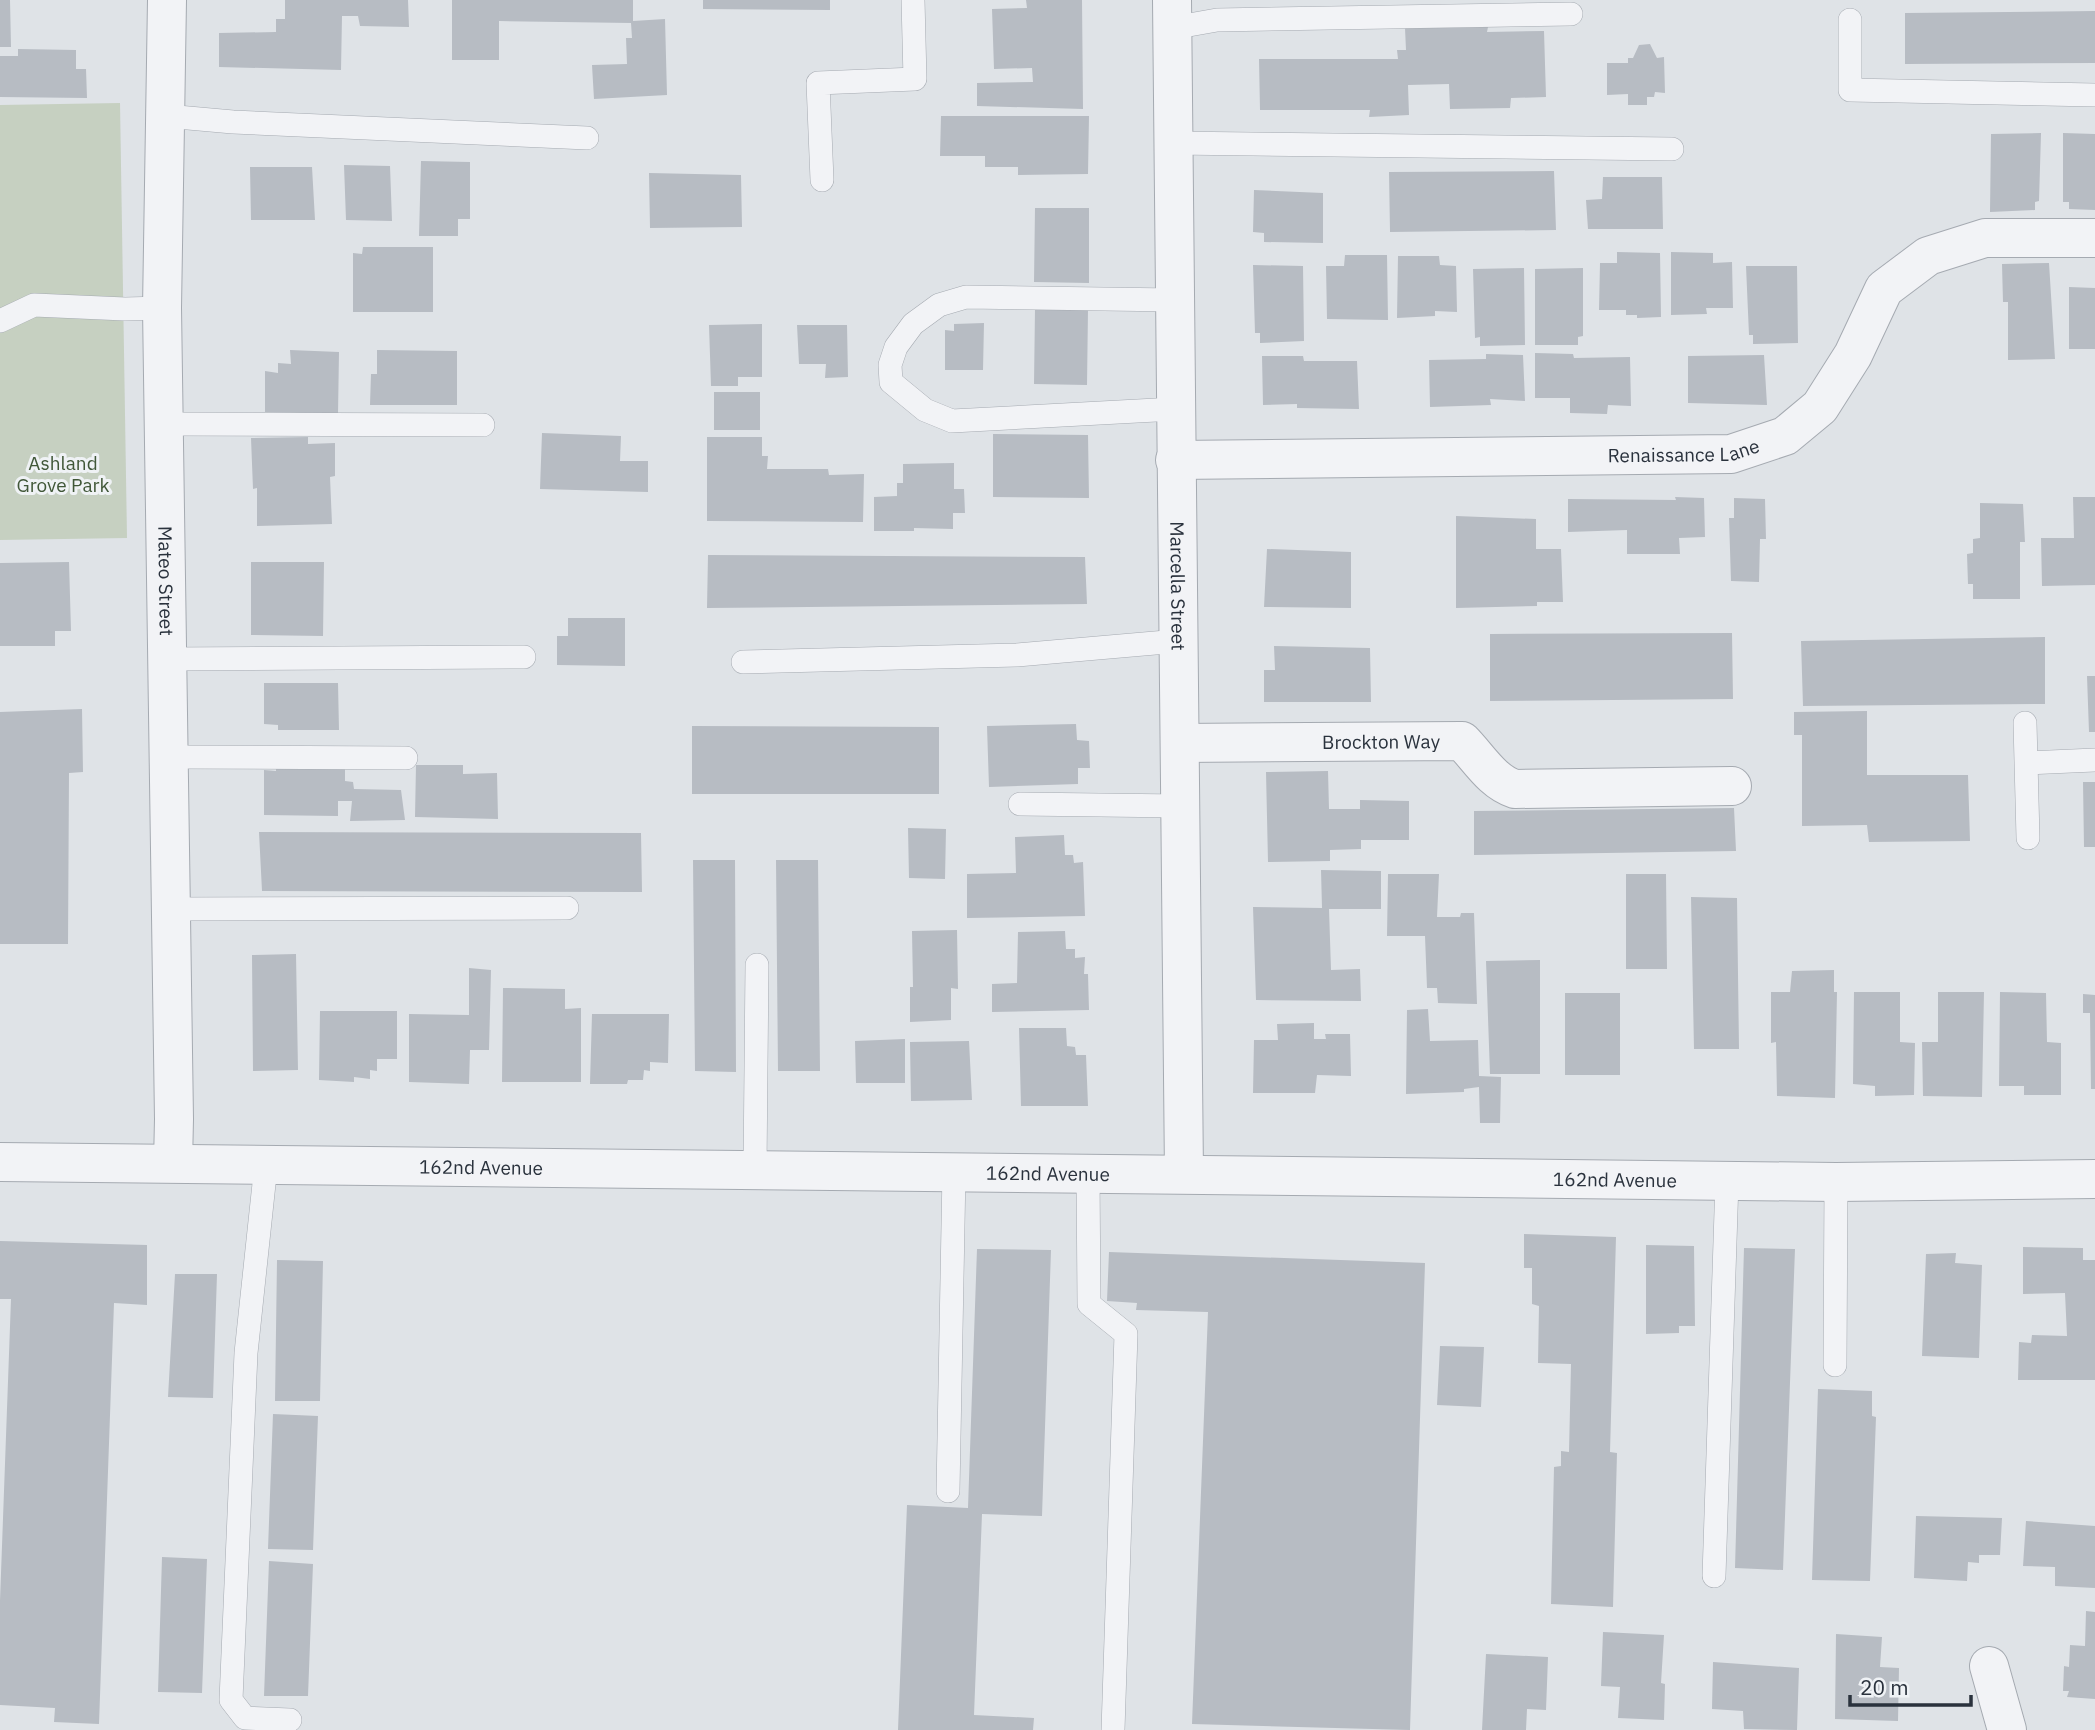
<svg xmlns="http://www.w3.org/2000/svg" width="2095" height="1730" viewBox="0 0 2095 1730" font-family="'IBM Plex Sans',sans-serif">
<rect width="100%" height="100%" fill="#dfe3e7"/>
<path fill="#c6d0c1" d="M120,103l7,435 -127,2v-435z"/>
<path fill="#b7bcc3" d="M0,0h10l1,47h-11z
M285,0h123l1,27 -49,-1 -2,-10h-16l-1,54 -122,-3v-34l57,-1v-13h9z
M452,0h181v21l32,-2 2,76 -73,4 -2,-34 35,-1 -1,-26h6l-1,-15 -132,-2v39h-47z
M703,0h127v10l-127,-1z
M1026,0h56l1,109 -106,-3v-23l56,-1 -1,-14 -38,1 -2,-60 35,-1z
M2095,11v52l-190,1v-51z
M1488,27l-1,5 57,-1 2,66 -35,1 -1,10 -60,1 -1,-25 -41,1 1,30 -40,2 1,-7h-110l-1,-51h139l-1,-9h9l-1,-22z
M1650,44l7,14 7,-1 1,36 -10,-1 -1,5h-7v8h-19v-11l-21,1v-32h21v-5h5l6,-13z
M18,49l58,1v19h10l1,29 -87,-1v-41h18z
M941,116h148l-1,58 -70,1v-8h-33v-11h-45z
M2041,133l-2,68 -4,1v8l-45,2 1,-78z
M2063,133l32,1v76l-26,-1v-7h-6z
M421,161l49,1v57h-12v17h-39z
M344,165l46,1 2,55 -46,-1z
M250,167h62l3,53h-64z
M1554,171l2,59 -166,2 -1,-60z
M649,173l92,2 1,52 -92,1z
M1603,177h59l1,52h-75l-2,-29 16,-1z
M1254,190l69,3v50l-59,-1v-9l-11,-1z
M1035,208h54v75l-55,-1z
M363,247h70v65h-80v-59l9,1z
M1617,252l43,1 1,64 -24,1v-3h-11v-5h-27l1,-47h17z
M1671,252l42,1v10l19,-1 1,46h-27l1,6 -36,1z
M1345,255h42l1,65 -61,-1 -1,-53h18z
M1398,256h41l1,9 16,1 1,46 -22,-1v5l-38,2z
M2049,263l6,96 -47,1v-58h-5l-1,-38z
M1253,265l50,1 1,75 -44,2v-10h-5z
M1746,266h51l1,77 -45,1v-9h-4z
M1524,268l1,77 -45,1v-9l-5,1 -2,-69z
M1583,268v68l-5,1v8h-43v-76z
M2069,287l26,1v61h-26z
M1035,309h53l-1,76 -53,-1z
M984,323l-1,47h-38v-40l9,1v-7z
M762,324v53h-24v9h-27l-2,-61z
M797,325h50l1,52 -23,1 1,-14h-27z
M290,350l49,2 -1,62 -73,-2v-41l13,2v-10l13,1z
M377,350l80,1v54h-87l1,-31h6z
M1535,353l38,1 1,4 56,-1 1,49 -23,-1 -1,9 -37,-1v-15h-35z
M1486,354l37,1 2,46 -35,-2 1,6 -61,2 -1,-47 57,-1z
M1764,355l3,50 -79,-2v-47z
M1262,356h41l1,5h53l2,48 -62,-1v-4l-34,1z
M714,392h46v38h-46z
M542,433l79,3 -1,25h28v31l-108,-3z
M993,434l95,1 1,63 -96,-1z
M308,437v7l27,-1v33l-5,1 2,47 -75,2v-38l-4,1 -2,-51z
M707,437h55v19h6l-1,13h61l1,6 35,-1 -1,48 -156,-1z
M954,463v26h10l1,24h-12v16l-39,-1v3h-40v-34l23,-1v-13h6v-19z
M1675,497l29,1 1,39 -26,1 1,16h-53v-24l-59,2v-33l108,1z
M2073,497h22v88l-53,1 -1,-48h33z
M1734,498l31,1 1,40h-6l-1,43 -28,-1 -2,-63h5z
M1980,503l43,1 2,38h-5v57h-47v-15h-5l-1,-30 6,-1v-14l7,-1z
M1456,516l80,3v30h25l2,53h-26v4l-81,2z
M1267,549l84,3v56l-87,-1z
M708,555l377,2 2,47 -380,4z
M69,562l2,69h-16v15h-55v-83z
M251,562h73l-1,74 -72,-1z
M568,618h57v48l-68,-1v-29h11z
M1732,633l1,66 -243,2v-67z
M2045,637v67l-242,2 -2,-65z
M1274,646l96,2 1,54h-107v-32h11z
M2087,676h8v56h-6z
M264,683h74l1,47h-61v-5l-14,-1z
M82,709l1,63 -14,1 -1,171h-68v-232z
M1867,711v64h101l2,66 -101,1 -2,-17 -65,1v-91h-8v-23z
M1076,724l1,16 12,1 1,27h-12v16l-89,3 -2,-61z
M692,726l247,1v67h-247z
M416,765h47v9l34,-1 1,46 -83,-2z
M276,766l69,3v12l8,1 1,7 47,1 4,30 -55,1 2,-20h-14v15l-74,-1v-45l12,1z
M1328,771l1,38h31v-9l49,1v39h-48v9l-31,1v11l-62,1 -2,-90z
M2083,782h12v65h-11z
M1734,808l2,43 -262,4v-44z
M908,828l38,1 -1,50 -36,-1z
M259,832l382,1 1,59 -380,-1z
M1064,835l1,20h8l1,8 9,-1 2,54 -118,2v-44l49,-1 -1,-36z
M693,860h42l1,212 -41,-1z
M776,860h42l2,211h-42z
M1321,870l60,1v38h-52l2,61 29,-1 1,32 -105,-1 -3,-93 69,1z
M1388,874h51l-2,43h23l1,-4h13l3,91 -39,-1 -1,-15h-10l-2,-52h-38z
M1626,874h40l1,95h-41z
M1691,897l46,1 2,151h-45z
M957,930l1,59 -7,-1v32l-41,2v-35h3l-1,-56z
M1065,931l1,18h9v9l10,-1 -1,17h4l1,36 -97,2v-28l25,-1 1,-51z
M296,954l2,116 -45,1 -1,-116z
M1540,960v114h-50l-4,-113z
M469,968l22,2 -2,80h-19l-1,34 -60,-2v-68l60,1z
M1834,970v22h3l-2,106 -58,-2 -1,-54 -5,1v-51h19l2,-21z
M503,988l62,1v20l16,-1v74h-79z
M1854,992h46v50l15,1 -1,52 -39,1v-10l-22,-2z
M1938,992h46l-2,105 -59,-1 -1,-54h16z
M2000,992l46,1 1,49 14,1v52h-37v-9h-25z
M1565,993h55v82h-55z
M2083,994l12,1v94h-4l-1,-76h-7z
M1428,1009l2,32 48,-1 1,36 22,1 -1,46h-20l-1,-36 -15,2v3l-58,2 1,-84z
M320,1011h77v48h-20v12l-7,-1v9l-16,-2v5l-35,-2z
M592,1014h77l-1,49 -18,-1v9l-6,-1 -1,10h-15l-1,4h-37z
M1314,1023v16h12l-1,-5h25l1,42 -34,-1 -2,18h-62l1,-53h24l-1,-16z
M1019,1028h47l1,18 8,1 1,8h10l2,51h-67z
M905,1039v44h-49l-1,-42z
M969,1041l3,59 -61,1 -1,-59z
M1524,1234l92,3 -6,215 7,1 -4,154 -62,-3 3,-137 7,-1v-15l8,1 2,-88 -33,-1 1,-57 -7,-2v-36h-8z
M0,1241l147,4v60l-33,-2 -15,421 -45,-2 1,-14 -55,-3v-104l11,-302h-11z
M1646,1245l48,1 1,80h-16v7l-33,1z
M2023,1247l60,1v12h12v120h-77l1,-38 12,1 1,-8 35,1 -2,-43 -42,1z
M1744,1248l51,1 -12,321 -48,-2z
M977,1249l74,1 -9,266 -60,-2 -8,201 60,3 -1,12h-135l9,-225 61,3z
M1109,1252l316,11 -15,467 -218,-6 16,-412 -72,-2 1,-7 -30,-2z
M1956,1253l-1,10 27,2 -3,93 -57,-2 4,-102z
M277,1260l46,1 -3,140h-45z
M175,1274h42l-4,124 -45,-1z
M1440,1346l44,1 -3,60 -44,-2z
M1818,1389l54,2v25l4,1 -6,164 -58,-1z
M273,1414l45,2 -5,134 -45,-1z
M1916,1516l86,2 -2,37h-21v8l-11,-1 -1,19 -53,-3z
M2026,1521l69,5v62l-40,-2v-19l-32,-1z
M162,1557l45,2 -5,134 -44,-1z
M269,1561l44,3 -5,132h-44z
M2086,1611l9,1v87l-28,-2 2,-6h-6l1,-25 5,1 1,-22 15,1z
M1603,1632l61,3 -3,48 4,1 -1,36 -46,-2 2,-31 -19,-1z
M1836,1634l46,3 -2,30 19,1 -1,53 -63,-2z
M1486,1654l62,3 -2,53 -19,-1 -1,21h-44z
M1713,1662l86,6 -2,62 -53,-1 -1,-18 -31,-2z"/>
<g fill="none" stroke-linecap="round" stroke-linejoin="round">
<defs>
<path id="lane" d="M1850,20v70l245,5
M1172,28l45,-8 354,-6
M166,116l67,6 354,16
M1173,143l499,6
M822,180l-4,-97 97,-4 -2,-79
M1174,300l-208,-3 -27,8 -26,19 -17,23 -6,18 1,17 34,28 27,11 223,-12
M0,321l34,-16 91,4 37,-1
M165,424l318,1
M167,659l357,-2
M743,662l274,-7 161,-14
M2025,723l3,115
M168,757l238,1
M2026,763l69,-3
M1020,804l160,2
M170,909l397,-1
M266,1165l-20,188 -15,347 14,18 45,2
M755,1170l2,-205
M1088,1173l1,131 37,30 -13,396
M1835,1365l1,-183
M948,1491l6,-319
M1714,1576l13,-395"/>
<g id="street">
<path id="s1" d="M167,0l-5,308 12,811 -1,44"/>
<path id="s2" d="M1172,0l12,1174"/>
<path id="s3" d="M1175,460l556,-6 54,-18 35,-29 33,-52 31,-66 44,-33 57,-18h110"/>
<path id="s4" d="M1180,743l282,-2c16,16 30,41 53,48l217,-3"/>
<path id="s5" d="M0,1162l1836,20 259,-3"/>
<path d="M1989,1666l18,64"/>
</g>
</defs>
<use href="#lane" stroke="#a5aab1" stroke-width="24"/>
<use href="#street" stroke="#a5aab1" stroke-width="40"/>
<use href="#lane" stroke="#f2f3f6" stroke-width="23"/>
<use href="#street" stroke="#f2f3f6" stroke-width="38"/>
</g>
<g text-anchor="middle" stroke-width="6" stroke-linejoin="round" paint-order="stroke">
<g font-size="19" fill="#2a323d" stroke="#eff2f5">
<text dy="7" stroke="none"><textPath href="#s3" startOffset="509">Renaissance Lane</textPath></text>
<text dy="7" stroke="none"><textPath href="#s1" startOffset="581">Mateo Street</textPath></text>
<text dy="7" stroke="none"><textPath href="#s2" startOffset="586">Marcella Street</textPath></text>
<text dy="7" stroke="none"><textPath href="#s4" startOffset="201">Brockton Way</textPath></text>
<text dy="7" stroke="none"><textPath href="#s5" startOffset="481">162nd Avenue</textPath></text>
<text dy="7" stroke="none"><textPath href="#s5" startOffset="1048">162nd Avenue</textPath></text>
<text dy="7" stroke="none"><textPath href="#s5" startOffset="1615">162nd Avenue</textPath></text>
</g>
<g font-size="19" fill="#405738" stroke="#eff2f5">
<text x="63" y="470">Ashland<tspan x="63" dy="22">Grove Park</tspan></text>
</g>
</g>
<path d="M1850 1695v10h121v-10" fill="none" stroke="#2a323d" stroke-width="3.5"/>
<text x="1860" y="1695" font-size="21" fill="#2a323d" stroke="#eff2f5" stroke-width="5" paint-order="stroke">20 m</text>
</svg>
